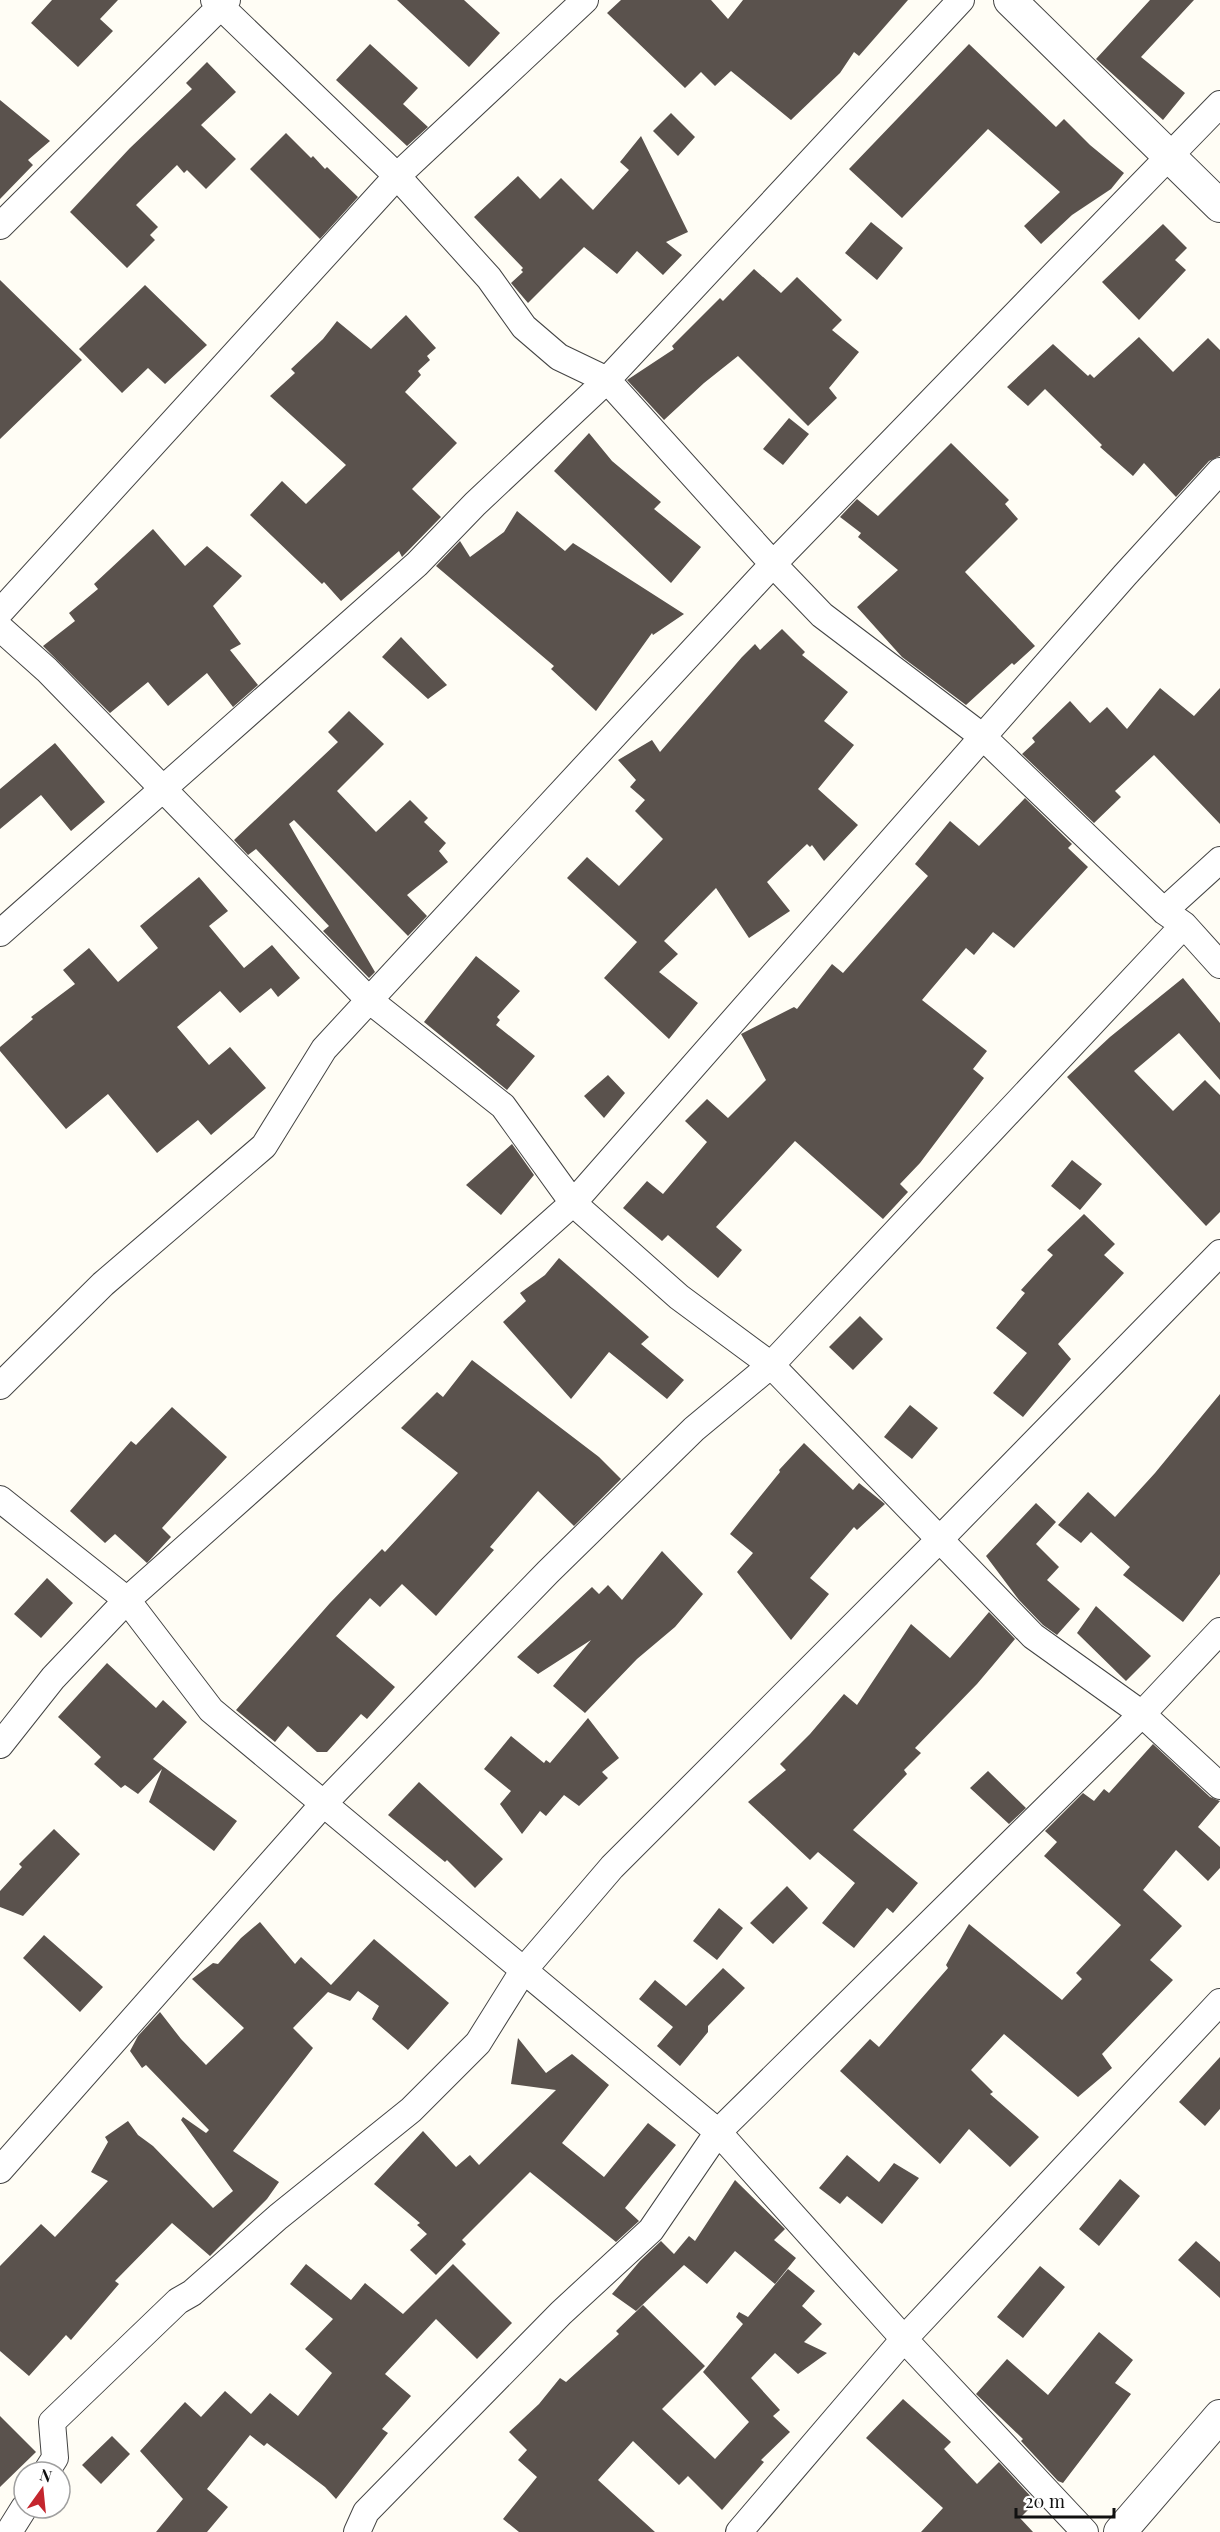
<svg xmlns="http://www.w3.org/2000/svg" width="1220" height="2532" viewBox="0 0 1220 2532" font-family="'Playfair Display',serif">
<rect width="100%" height="100%" fill="#fffdf5"/>
<path fill="#5a524d" d="M52,0h66l-18,19 13,12 -35,36 -47,-44z
M397,0h67l36,33 -31,34z
M621,0h90l17,19 15,-19h165l-49,56 -5,-4 -14,21 -49,47 -60,-49 -16,15 -14,-14 -16,16 -78,-75z
M1150,0h44l-53,57 44,36 -22,27 -67,-61z
M370,44l48,44 -15,16 25,23 -21,19 -71,-66z
M969,44l87,83 8,-8 26,26 34,28 -13,16 -39,26 -31,29 -17,-18 36,-34 -72,-63 -86,89 -53,-49z
M207,62l29,30 -35,33 35,34 -30,30 -19,-19 -3,3 -7,-8 -41,40 22,22 -8,8 5,5 -28,28 -57,-56 60,-64 62,-59 -6,-6z
M0,100l50,41 -22,19 5,5 -33,34z
M671,113l24,24 -17,19 -25,-25z
M286,133l25,25 2,-2 12,13 2,-2 31,30 -38,42 -70,-70z
M641,136l47,96 -22,10 16,13 -19,20 -26,-24 -20,23 -33,-27 -56,56 -17,-20 12,-11 -2,-2 2,-2 -49,-51 44,-41 22,23 21,-21 32,32 36,-40 -9,-8z
M871,222l32,26 -26,32 -32,-27z
M1163,224l24,24 -12,12 11,10 -47,50 -37,-38z
M754,269l27,24 16,-16 45,43 -10,10 27,22 -30,36 8,10 -29,28 -70,-70 -34,27 -40,37 -37,-40 47,-31 -2,-3 48,-48 3,3z
M0,280l82,80 -82,79z
M145,285l62,60 -42,39 -17,-16 -26,25 -43,-44z
M406,315l30,33 -9,8 3,4 -12,11 3,4 -16,17 52,51 -45,46 29,28 -39,40 -3,-6 -58,50 -17,-19 -2,2 -72,-69 32,-34 24,23 40,-39 -76,-69 25,-23 -4,-4 32,-30 14,-18 34,28z
M1139,337l34,35 35,-34 12,12v106l-11,5 -33,36 -32,-34 -11,13 -33,-29 2,-2 -57,-56 -17,17 -21,-19 46,-43 35,32 2,-2 4,4z
M789,418l20,16 -26,31 -20,-16z
M589,433l23,28 49,41 -7,7 47,38 -30,36 -117,-112z
M951,443l58,57 -4,4 13,15 -53,53 70,74 -21,19 -2,-2 -46,42 -64,-48 -45,-50 41,-37 -40,-33 3,-4 -21,-16 17,-18 21,17z
M517,511l48,40 8,-8 111,71 -31,21 -1,-2 -56,78 -45,-42 3,-3 -118,-100 24,-25 10,16 34,-25z
M153,529l32,37 22,-20 35,30 -29,30 28,38 -11,6 28,35 -25,22 -26,-34 -39,33 -20,-24 -38,31 -67,-67 32,-25 -6,-8 29,-24 -4,-5z
M782,629l23,23 -3,3 46,37 -24,29 30,24 -36,44 40,36 -34,36 -12,-16 -2,2 -3,-3 -40,38 23,29 -41,27 -33,-50 -52,53 14,13 -19,18 39,31 -29,36 -65,-61 33,-36 -70,-64 20,-21 32,29 44,-47 -28,-28 10,-11 -15,-13 6,-7 -18,-20 34,-20 8,12 82,-95 13,-13 5,6z
M401,637l46,48 -19,14 -46,-42z
M1160,688l34,28 26,-28v136l-66,-69 -39,36 6,6 -27,26 -72,-69 13,-12 -3,-4 38,-37 20,22 17,-16 20,22z
M349,711l35,33 -47,47 39,41 34,-32 18,18 -4,4 22,21 -7,8 9,11 -41,33 20,21 -19,20 -114,-116 -5,4 86,148 -6,6 -46,-47 6,-5 -73,-77 -8,6 -14,-15 104,-98 -10,-10z
M55,743l50,59 -34,29 -30,-36 -41,34v-40z
M1025,798l47,46 -4,4 20,19 -74,81 -21,-16 -19,23 -8,-7 -44,52 65,51 -14,18 11,9 -64,85 -20,21 8,8 -25,27 -88,-78 -79,86 26,23 -24,28 -50,-43 -6,6 -39,-33 24,-27 16,13 44,-52 -22,-21 22,-22 21,19 38,-38 -25,-46 53,-27 3,2 35,-45 11,9 85,-97 -13,-12 35,-43 29,25z
M199,877l29,34 -19,15 35,42 28,-23 28,33 -22,19 -7,-9 -31,25 -20,-22 -43,36 32,38 21,-18 36,41 -55,47 -13,-15 -41,33 -49,-59 -42,35 -66,-78v-4l33,-28 -2,-2 44,-33 -12,-14 26,-22 29,34 40,-34 -18,-22z
M476,956l44,35 -23,26 3,3 -4,5 39,31 -28,34 -83,-68z
M1183,978l37,45v57l-41,-47 -45,38 39,40 32,-31 15,15v117l-14,14 -139,-149 43,-40z
M608,1075l17,18 -21,25 -20,-22z
M512,1144l22,31 -33,40 -35,-30z
M1072,1160l30,24 -22,26 -29,-24z
M1084,1214l31,30 -11,11 20,18 -66,71 13,15 -48,58 -30,-24 34,-40 -31,-25 29,-35 -4,-3 32,-35 -6,-5z
M559,1258l90,79 -8,7 43,36 -17,19 -58,-47 -38,47 -68,-77 23,-21 -6,-8 25,-18z
M860,1316l23,23 -30,31 -24,-23z
M472,1360l127,97 22,22 -47,47 -36,-35 -48,56 4,3 -58,66 -34,-32 -22,23 -10,-9 -34,38 59,51 -28,32 -6,-5 -34,38h-10l-29,-26 -13,16 -39,-32 94,-107 52,-54 3,3 73,-79 -57,-45 36,-36 6,5z
M1220,1394v180l-37,48 -60,-47 7,-8 -39,-35 -10,11 -23,-18 30,-33 27,25 40,-44z
M910,1405l28,23 -26,31 -28,-22z
M172,1407l55,50 -65,71 9,9 -24,26 -32,-29 -10,9 -35,-32 61,-70 5,4z
M804,1443l49,47 6,-7 26,21 -28,26 -3,-3 -44,51 19,16 -38,46 -54,-68 16,-19 -23,-19 50,-62 -1,-2z
M1036,1503l20,19 -20,22 23,23 -12,13 33,29 -23,26 -14,-10 -24,-25 -33,-44z
M662,1551l41,43 -28,33 -38,32 -52,54 -32,-27 38,-46 -53,34 -21,-17 75,-70 7,7 9,-9 14,15z
M47,1578l26,25 -32,35 -27,-24z
M1096,1606l55,50 -25,25 -49,-48z
M989,1612l26,27 -38,45 -62,64 6,5 -17,17 3,4 -54,56 65,53 -25,30 -6,-5 -33,40 -32,-25 33,-40 -37,-31 -8,8 -62,-58 38,-32 -6,-6 30,-30 34,-40 13,11 54,-81 39,34z
M107,1663l49,45 7,-8 24,22 -34,37 84,62 -23,30 -65,-49 13,-33 -24,25 -13,-9 -4,3 -27,-24 7,-7 -43,-40z
M588,1718l31,40 -17,14 6,6 -29,28 -15,-11 -18,21 -6,-5 -18,23 -22,-30 11,-13 -27,-22 27,-33 33,27 2,-3 4,3z
M1153,1744l57,53 10,4 -22,26 22,20v21l-12,13 -32,-31 -33,40 39,36 -32,34 23,20 -71,74 10,14 -34,29 -74,-63 -33,36 22,22 -3,2 49,43 -29,30 -41,-38 -29,35 -100,-93 30,-32 9,8 69,-79 -2,-3 23,-41 93,76 20,-21 -6,-6 45,-48 -77,-69 13,-14 -12,-11 38,-38 11,8 10,-12 5,4z
M988,1771l38,37 -17,16 -39,-36z
M419,1782l84,77 -28,29 -28,-28 -2,2 -57,-47z
M54,1829l26,25 -57,62 -23,-9v-16l22,-24 -3,-3z
M787,1886l21,22 -35,36 -23,-21z
M719,1908l24,20 -26,32 -24,-19z
M260,1922l35,42 6,-7 30,28 43,-46 75,64 -41,47 -36,-31 7,-13 -21,-15 -8,10 -22,-9 -35,36 20,20 -80,103 46,31 -12,17 -57,57 -38,-33 -57,58 4,3 -48,56 -5,-5 -37,41 -29,-25v-85l41,-42 14,13 53,-56 -17,-9 17,-30 -3,-5 23,-16 10,14 15,11 60,62 20,-17 -52,-71 2,-3 23,16 3,-3 -63,-65 -4,3 -12,-17 8,-15 22,-24 21,27 25,26 38,-37 -52,-49 21,-16 5,1 23,-26z
M44,1935l59,52 -23,25 -57,-54z
M723,1968l22,20 -37,38v6l-28,34 -23,-20 16,-19 -34,-28 16,-19 31,26z
M518,2038l28,35 26,-19 37,31 -47,58 42,34 44,-54 28,22 -51,63 14,13 -23,21 -86,-70 -68,68 4,4 -30,31 -26,-25 17,-16 -10,-9 3,-2 -46,-39 49,-53 33,36 14,-12 9,10 77,-75 -45,-6z
M1220,2057v52l-15,17 -26,-24z
M847,2155l32,27 15,-19 25,15 -37,46 -35,-28 -7,8 -21,-16z
M1120,2179l20,17 -41,50 -20,-17z
M735,2180l50,49 -11,11 22,18 -21,26 -40,-33 -28,33 -23,-19 -48,46 -24,-17 28,-33 21,-20 13,13 15,-18 6,5z
M1196,2241l24,21v36l-42,-38z
M306,2264l45,36 14,-17 38,31 50,-50 59,59 -35,36 -41,-40 -51,55 26,22 -29,33 6,4 -52,66 -11,-12 -58,-44 -3,3 -14,-11 -43,54 21,18 -21,25h-51l27,-33 -43,-48 45,-49 16,15 24,-26 26,23 19,-21 28,23 34,-43 -27,-24 28,-30 -43,-35z
M1040,2266l25,21 -42,51 -26,-21z
M788,2269l27,22 -13,15 20,18 -18,18 23,11 -29,21 -23,-21 -24,25 29,32 -7,6 17,16 -29,28 3,2 -42,48 -34,-34 -9,9 -46,-44 -35,39 57,52h-136l-16,-13 34,-42 -19,-17 9,-10 -18,-18 30,-28 21,-26 6,4 53,-48 -3,-3 27,-26 62,61 -43,43 53,50 34,-37 -46,-50 40,-48 -7,-7 3,-5 9,5z
M1099,2332l34,28 -18,23 16,11 -68,89 -5,-2 -37,-40 2,-2 -47,-45 31,-35 41,36z
M903,2399l48,43 -7,7 33,35 22,-22 37,40 -16,16 13,14h-112l22,-24 -77,-70z
M0,2416l36,36 -36,35z
M112,2436l18,18 -29,30 -19,-19z"/>
<g fill="none" stroke-linecap="round" stroke-linejoin="round">
<defs>
<path id="minor" d="M214,0l183,176 92,102 35,49 35,30 48,23 166,184 49,51 161,122 181,174 20,14 36,40
M0,226l227,-226
M0,612l397,-436 188,-176
M0,628l47,42 322,330 134,106 70,97 106,94 92,68 262,271 109,78 78,72
M1164,911l56,-51
M0,933l417,-369 58,-60 132,-124 354,-380
M0,1386l103,-102 161,-138 60,-97 449,-485 447,-460
M0,1499l127,101 84,110 507,422 186,207 181,193
M0,1745l53,-67 74,-78 446,-397 552,-628 95,-104
M0,2170l325,-368 223,-230 146,-143 77,-64 413,-440
M46,2472l9,-14 -3,-36 126,-121 14,-8 86,-76 133,-107 67,-67 45,-72 89,-104 328,-328 280,-286
M9,2532l15,-24
M357,2532l9,-20 195,-199 90,-83 67,-98 424,-418 78,-83
M739,2532l165,-193 316,-337"/>
<path id="tertiary" d="M1010,0l210,206
M1120,2532l100,-116"/>
</defs>
<use href="#minor" stroke="#444" stroke-width="28"/>
<use href="#tertiary" stroke="#444" stroke-width="34"/>
<use href="#minor" stroke="#fff" stroke-width="26"/>
<use href="#tertiary" stroke="#fff" stroke-width="32"/>
</g>
<g transform="translate(42 2490) rotate(15)"><circle r="28" fill="#ffffff" stroke="#a0a0a0" stroke-width="1.5"/>
<path d="M0-4.5L10 22L0 15L-10 22Z" fill="#c4262e"/>
<text y="-9" font-size="16" font-weight="bold" text-anchor="middle" fill="#111111">N</text>
</g>
<path d="M1016 2508v9h98v-9" fill="none" stroke="#111111" stroke-width="3"/>
<text x="1025" y="2508" font-size="18" fill="#111111" stroke="#ffffff" stroke-width="4.5" paint-order="stroke">20 m</text>
</svg>
